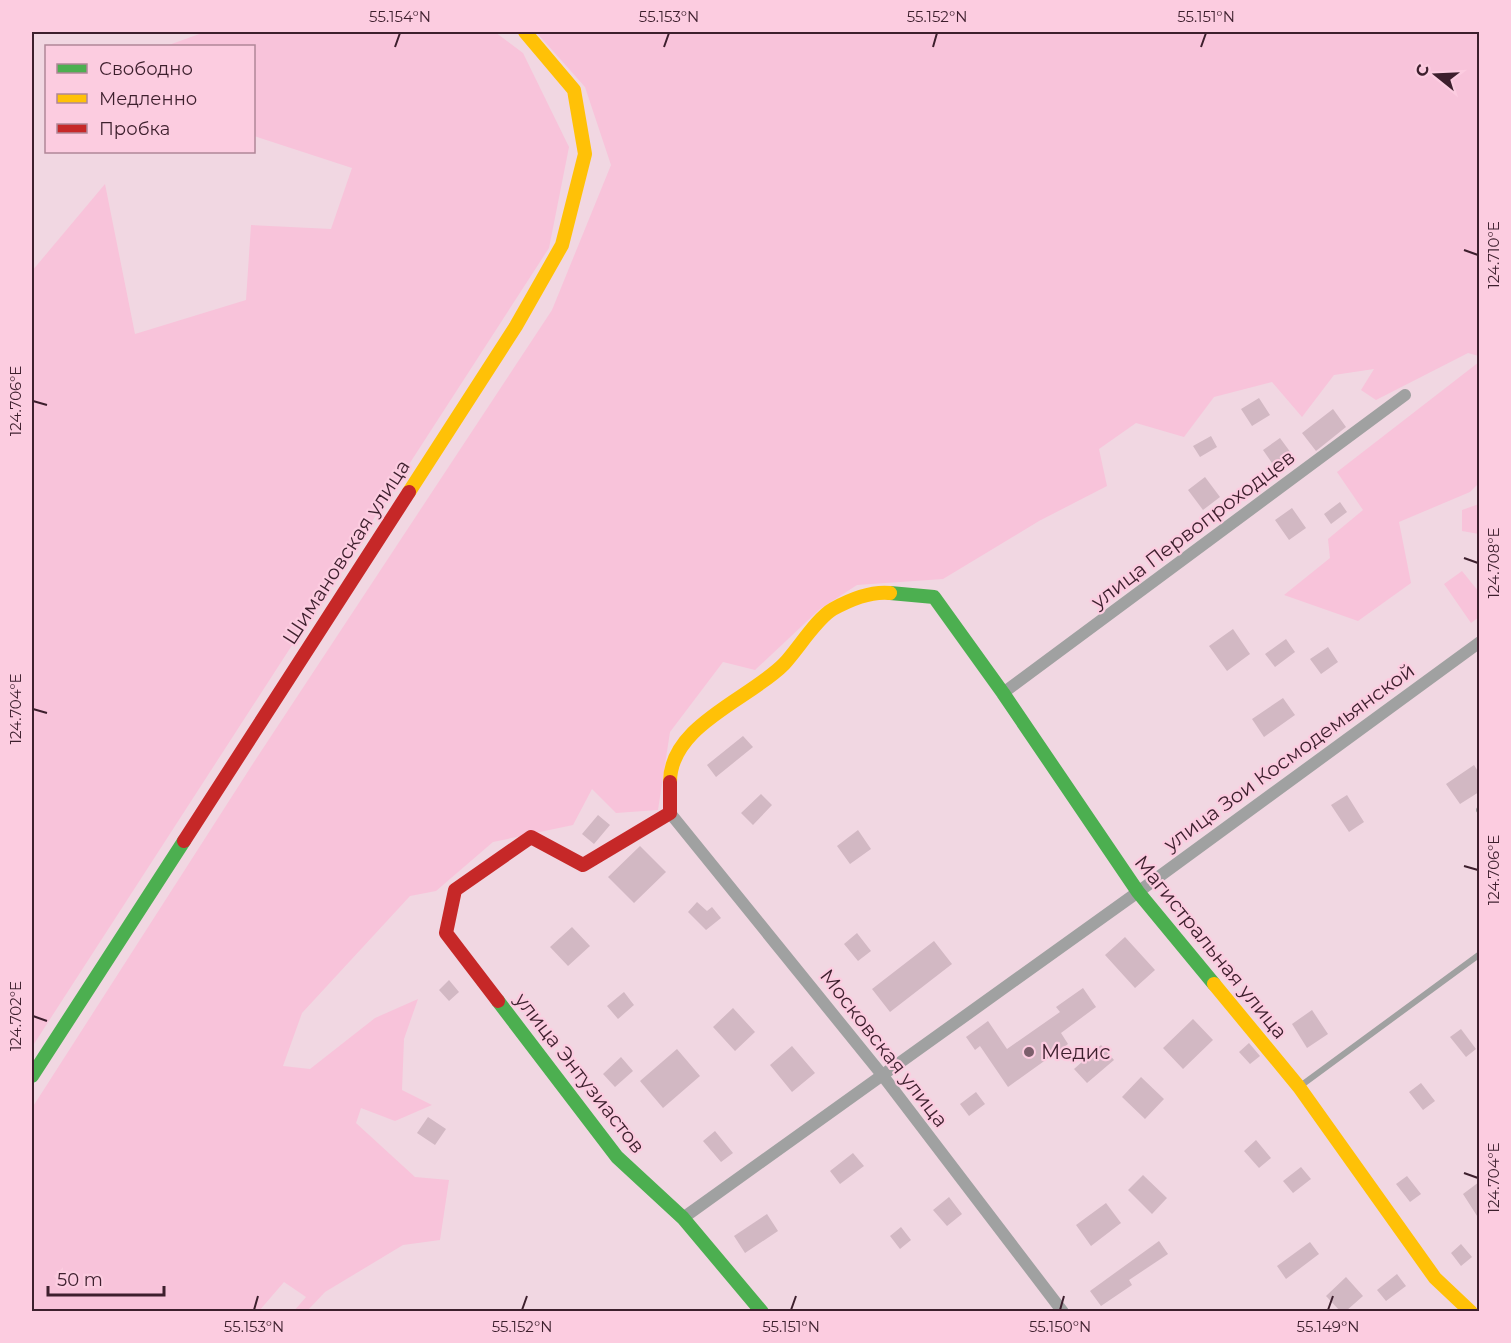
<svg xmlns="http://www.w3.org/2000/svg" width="1511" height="1343" viewBox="0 0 1511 1343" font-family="Montserrat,sans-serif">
<rect width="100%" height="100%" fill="#f1d7e2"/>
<path fill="#f8c3da" d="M205,32h290l28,21 46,94 -20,101 -517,799v-776l73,-87 30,150 111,-34 5,-75 80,4 21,-61 -98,-32v-90h-88z
M536,32h943v324l-11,-3 -92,47 -15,-10 13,-21 -40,6 -32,42 -30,-35 -58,15 -30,40 -48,-14 -37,26 8,37 -68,35 -96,58 -86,6 -37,24 -65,61 -32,-8 -53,70 -12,78 -42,3 -24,-24 -19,36 -80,17 -57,49 -26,5 -108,117 -19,53 27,3 65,-51 43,-19 -14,40 -2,51 30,15 -37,16 -34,-13 -5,15 59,54 34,3 -9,60 -37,5 -78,47 -18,19h-13l12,-14 -22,-15 -25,29h-227v-203l222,-346 298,-452 59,-145 -26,-78z
M1479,362v121l-9,9 -71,30 12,61 -53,38 -74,-26 46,-37 -2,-19 35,-29 -26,-38z
M1479,504v30l-17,-3v-21z
M1462,571l17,21v25l-8,6 -27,-39z"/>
<path fill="#d2b8c3" d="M1259,398l11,17 -18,11 -11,-17z
M1333,409l13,18 -30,24 -14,-18z
M1211,436l6,11 -17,10 -7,-11z
M1280,438l11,15 -17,13 -11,-16z
M1205,477l15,20 -17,13 -15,-20z
M1340,502l7,10 -16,12 -7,-10z
M1292,508l14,20 -17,12 -14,-20z
M1233,629l17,25 -23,17 -18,-25z
M1286,639l9,13 -20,15 -10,-13z
M1328,647l10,15 -17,12 -11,-15z
M1283,698l12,17 -31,22 -12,-18z
M743,736l10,11 -37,30 -9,-12z
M1474,765l5,8v19l-19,12 -14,-20z
M761,794l11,11 -19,20 -12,-12z
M1347,795l17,27 -15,10 -18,-27z
M598,815l12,10 -16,19 -12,-10z
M858,830l13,19 -21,15 -13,-18z
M640,846l26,26 -32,31 -26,-26z
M697,902l10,9 5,-4 9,11 -15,12 -18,-18z
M572,927l18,19 -22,20 -18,-19z
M857,933l14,18 -13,10 -14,-17z
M1125,937l30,33 -20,18 -30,-33z
M934,941l18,23 -62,48 -18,-23z
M449,980l10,12 -10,9 -10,-11z
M1083,988l13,19 -35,26 7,11 -60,43 -28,-41 -5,4 -9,-13 22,-16 19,28 53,-37 -4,-5z
M624,992l10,13 -16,14 -11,-13z
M733,1008l22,24 -20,19 -22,-24z
M1312,1010l16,24 -21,14 -15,-24z
M1193,1019l20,21 -30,29 -20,-21z
M1461,1029l15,20 -10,8 -16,-20z
M1249,1043l11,13 -10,8 -11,-12z
M1101,1045l13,15 -27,23 -13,-14z
M792,1046l23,27 -23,19 -22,-27z
M677,1049l23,27 -37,32 -23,-27z
M621,1057l12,14 -18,16 -12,-13z
M1141,1077l23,22 -19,20 -23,-22z
M1421,1083l14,18 -12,9 -14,-18z
M976,1092l9,12 -16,12 -9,-12z
M428,1117l18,12 -11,16 -18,-12z
M715,1131l18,22 -12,9 -18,-21z
M1256,1140l15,18 -12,10 -15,-17z
M853,1153l11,13 -24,18 -10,-13z
M1301,1167l10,12 -18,14 -10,-12z
M1143,1175l24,23 -15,16 -24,-24z
M1407,1176l14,18 -11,8 -14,-18z
M1479,1182v37l-16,-25z
M949,1197l13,17 -15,12 -14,-16z
M1106,1203l15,20 -30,23 -15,-21z
M767,1214l11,17 -33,22 -11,-17z
M901,1227l10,13 -11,9 -10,-13z
M1159,1241l9,13 -39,26 3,5 -31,21 -11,-15z
M1310,1242l9,12 -33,25 -9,-13z
M1461,1244l11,13 -11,9 -10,-13z
M1397,1274l9,12 -20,15 -9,-11z
M1346,1277l17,19 -17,15h-6l-14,-15z"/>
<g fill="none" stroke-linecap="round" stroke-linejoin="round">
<path stroke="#a0a1a1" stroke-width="6" d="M1479,810h1
M1299,1087l181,-133"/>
<path stroke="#a0a1a1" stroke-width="12" d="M1003,693l402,-298
M670,813l213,263 180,236
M683,1218l455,-326 342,-250"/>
<path stroke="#4caf50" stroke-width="14" d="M890,593l44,4 69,96 135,199 76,92
M498,1001l119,156 66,61 79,94
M32,1076l152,-235"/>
<path stroke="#ffc107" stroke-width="14" d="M409,492l107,-166 46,-81 23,-91 -11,-64 -49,-58
M670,782c0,-57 80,-83 114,-118 14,-15 33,-46 49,-55 18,-10 37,-18 57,-16
M1214,984l85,103 136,191 36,34"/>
<path stroke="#c62828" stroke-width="14" d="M184,841l225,-349
M498,1001l-52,-68 9,-43 76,-53 52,28 87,-52v-31"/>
</g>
<path fill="none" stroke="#3d1f2d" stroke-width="2" d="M395,47l5,-14M664,47l5,-14M933,47l4,-14M1201,47l5,-14M1464,250l14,5M33,401l14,4M1464,558l14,5M33,709l14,4M1464,866l14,4M33,1016l14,5M1464,1173l14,5M254,1310l4,-14M522,1310l5,-14M791,1310l5,-14M1060,1310l4,-14M1328,1310l5,-14"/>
<circle fill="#7c5f6c" stroke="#fccce0" stroke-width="2" cx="1029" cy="1052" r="6"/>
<g text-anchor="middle" stroke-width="4.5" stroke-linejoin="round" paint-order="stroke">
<g font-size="20" fill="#3d1f2d" stroke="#fccce0">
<text transform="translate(1193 529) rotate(-37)" y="7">улица Первопроходцев</text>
<text transform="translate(346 552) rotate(-57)" y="7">Шимановская улица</text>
<text transform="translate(1289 757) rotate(-36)" y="7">улица Зои Космодемьянской</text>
<text transform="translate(1211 947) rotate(51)" y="7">Магистральная улица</text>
<text transform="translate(884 1048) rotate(52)" y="7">Московская улица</text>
<text transform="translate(580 1073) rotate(52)" y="7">улица Энтузиастов</text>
</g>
<g font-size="20" fill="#3d1f2d" stroke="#fccce0" text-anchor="start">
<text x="1041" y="1059">Медис</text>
</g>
</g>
<rect width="1511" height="1343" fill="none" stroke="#fccce0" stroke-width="66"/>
<rect x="45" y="45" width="210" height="108" fill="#fccce0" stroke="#b08798" stroke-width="1.5"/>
<rect x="57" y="64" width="30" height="9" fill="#4caf50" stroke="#b08798" stroke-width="1.5"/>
<text x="99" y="75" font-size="18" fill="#3d1f2d">Свободно</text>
<rect x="57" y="94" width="30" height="9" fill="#ffc107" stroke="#b08798" stroke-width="1.5"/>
<text x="99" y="105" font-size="18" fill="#3d1f2d">Медленно</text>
<rect x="57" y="124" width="30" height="9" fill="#c62828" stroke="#b08798" stroke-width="1.5"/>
<text x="99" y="135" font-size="18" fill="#3d1f2d">Пробка</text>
<g transform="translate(1436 75) rotate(288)" stroke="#fccce0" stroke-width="4.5" paint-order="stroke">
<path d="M0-4.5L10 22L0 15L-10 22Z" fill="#3d1f2d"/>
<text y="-9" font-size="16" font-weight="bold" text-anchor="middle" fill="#3d1f2d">С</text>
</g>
<path d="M48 1286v9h116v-9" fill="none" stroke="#3d1f2d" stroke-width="3"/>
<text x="57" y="1286" font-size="18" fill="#3d1f2d" stroke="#fccce0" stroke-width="4.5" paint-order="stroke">50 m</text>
<rect x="33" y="33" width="1445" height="1277" fill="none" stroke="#3d1f2d" stroke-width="2"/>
<g font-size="15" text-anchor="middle" fill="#3d1f2d">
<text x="400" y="22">55.154°N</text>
<text x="669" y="22">55.153°N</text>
<text x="937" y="22">55.152°N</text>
<text x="1206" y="22">55.151°N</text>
<text transform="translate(1494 255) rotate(-90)" y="5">124.710°E</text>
<text transform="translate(16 401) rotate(-90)" y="5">124.706°E</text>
<text transform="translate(1494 563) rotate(-90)" y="5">124.708°E</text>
<text transform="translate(16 709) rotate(-90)" y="5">124.704°E</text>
<text transform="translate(1494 870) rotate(-90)" y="5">124.706°E</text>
<text transform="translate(16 1016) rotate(-90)" y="5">124.702°E</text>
<text transform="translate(1494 1178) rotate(-90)" y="5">124.704°E</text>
<text x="254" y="1332">55.153°N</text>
<text x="522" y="1332">55.152°N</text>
<text x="791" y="1332">55.151°N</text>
<text x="1060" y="1332">55.150°N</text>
<text x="1328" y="1332">55.149°N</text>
</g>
</svg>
